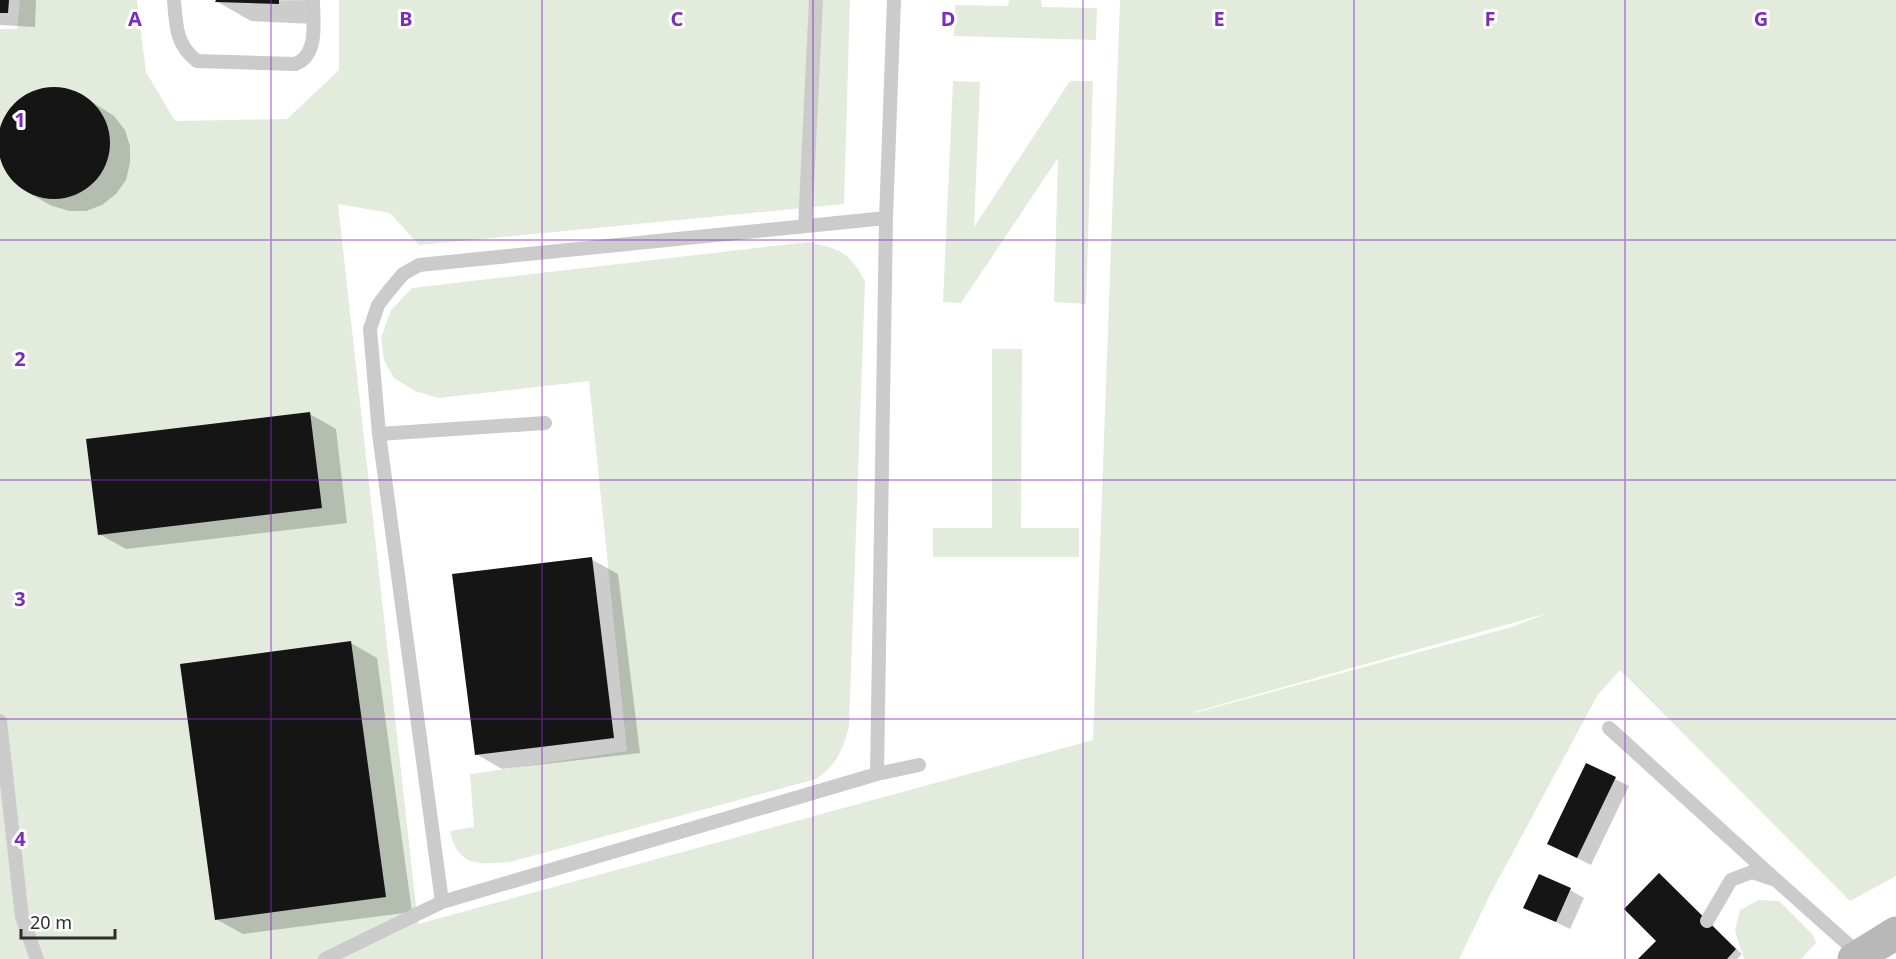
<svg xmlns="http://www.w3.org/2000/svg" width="1896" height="959" viewBox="0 0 1896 959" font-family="'Noto Sans',sans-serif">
<rect width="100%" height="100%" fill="#fff"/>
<path fill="#e3ebdd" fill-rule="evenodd" d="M20,0h117l9,72 29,49 112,-2 52,-49v-70h511l-6,204 -425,41 -29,-32 -52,-9 80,720 675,-184 27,-740h776v876l-46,25 -230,-231 -23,26 -106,197 -32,66h-1459v-930h17zM1548,613l-36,14 -318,86v-1z
M1009,0h32l1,7 55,1 -1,32 -142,-4 1,-31 53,1z
M953,81l27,1 -6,145 96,-146h23l-7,223 -32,-2 4,-144 -97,145 -18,-1z
M808,242c33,7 40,9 57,39l-16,446c-7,24 -12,38 -33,52l-306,83c-31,2 -52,6 -60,-31l24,-4 -4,-53 157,-23 -38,-370 -150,17 -24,-7 -21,-13 -10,-18 -3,-22 10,-28 21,-22z
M992,349h30l-1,179h58v29h-146v-29h59z
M1759,900l20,1 34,34 3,8 -15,16h-57l-9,-28 5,-21z"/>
<path fill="#0003" d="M0,0h36l-1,27 -35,-2z
M315,0l-1,24 -63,-3 -35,-20z
M60,88l18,5 36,23 11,14 5,16v17l-4,17 -10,14 -14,11 -16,6h-17l-19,-6 -21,-12 -16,-12 -10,-15 -3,-11v-28l9,-17 14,-13 17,-8z
M310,414l26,15 11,94 -221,26 -27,-15z
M591,559l27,15 22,179 -138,16 -26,-15z
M351,643l26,15 35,254 -169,22 -27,-15z
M1587,765l42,21 -38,79 -28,-14z
M1659,875l83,79 -5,5h-97l18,-18z
M1570,890l14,8 -14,31 -45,-22z"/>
<path fill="#151515" d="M0,0h9l-1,13h-8z
M216,0h63v4l-64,-2z
M-2 143a56 56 0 1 1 112 0a56 56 0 1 1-112 0Z
M310,412l12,96 -224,27 -12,-96z
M592,557l22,181 -139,17 -23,-181z
M351,641l35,256 -171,23 -35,-256z
M1586,763l30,14 -39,81 -30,-14z
M1659,873l77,76 -9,10h-89l18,-18 -32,-32z
M1539,874l32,14 -15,34 -33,-14z"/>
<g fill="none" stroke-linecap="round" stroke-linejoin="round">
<path stroke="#cbcbcb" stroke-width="14" d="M174,0c2,26 2,45 23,61l98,3c24,-8 18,-43 18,-64
M886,218l-467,47 -16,9 -15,18 -10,13 -8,24 9,105 63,468 435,-128 42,-9
M805,226l11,-226
M379,434l166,-11
M0,721l22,196 15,42
M1609,728l167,152
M877,774l9,-556 8,-218
M1707,921l24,-41 21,-8 24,8 84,75
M325,959l117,-57"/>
<path stroke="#b8b8b8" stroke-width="33" d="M1854,959l42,-26"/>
</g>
<path fill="none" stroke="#7b2cbf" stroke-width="1.5" stroke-opacity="0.55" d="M271,0v959M542,0v959M813,0v959M1083,0v959M1354,0v959M1625,0v959M0,240h1896M0,480h1896M0,719h1896"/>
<g font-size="20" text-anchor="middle" font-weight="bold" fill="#7b2cbf" stroke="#fff" stroke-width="6" stroke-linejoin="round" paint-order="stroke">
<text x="135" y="26">A</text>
<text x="406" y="26">B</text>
<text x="677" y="26">C</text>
<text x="948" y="26">D</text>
<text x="1219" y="26">E</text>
<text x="1490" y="26">F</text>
<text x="1761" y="26">G</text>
<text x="20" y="127">1</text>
<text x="20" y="366">2</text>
<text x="20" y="606">3</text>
<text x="20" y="846">4</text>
</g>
<path d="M21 929v9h94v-9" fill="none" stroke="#2e2e2e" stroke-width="3"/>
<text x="30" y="929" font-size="18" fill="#2e2e2e" stroke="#ffffff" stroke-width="4.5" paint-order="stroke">20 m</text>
</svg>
